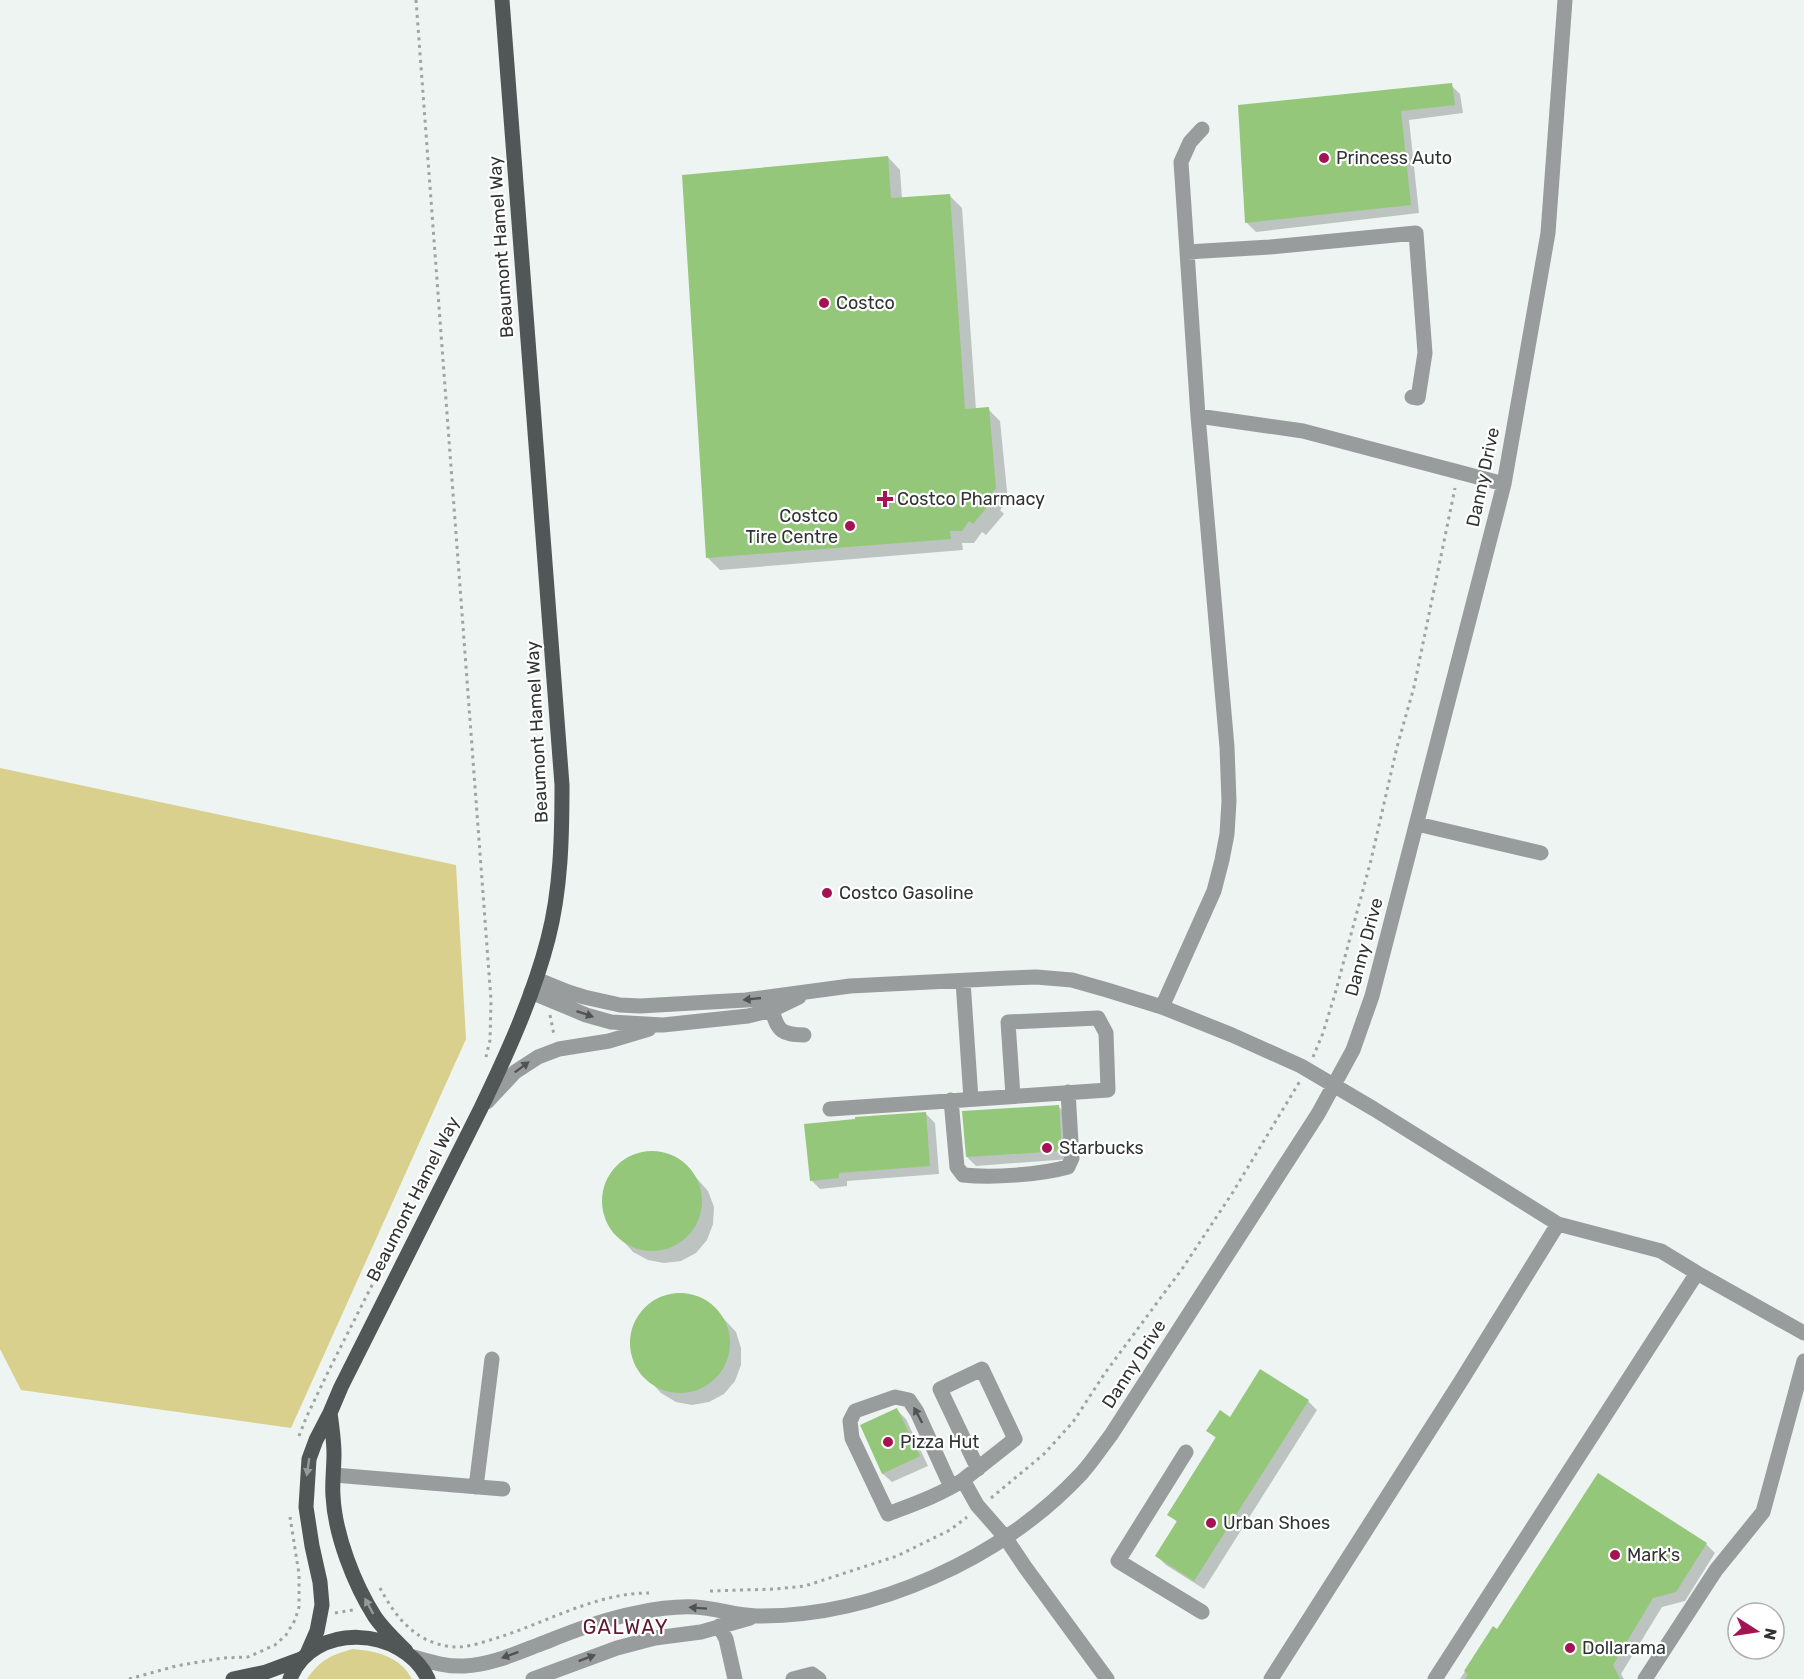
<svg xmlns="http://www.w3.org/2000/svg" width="1804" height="1679" viewBox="0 0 1804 1679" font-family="Rubik,sans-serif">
<rect width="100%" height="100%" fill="#edf4f1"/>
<path fill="#d8d08c" d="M0,768l456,97 10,174 -175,389 -270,-38 -21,-41z
M353,1649c23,2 47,7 59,30h-105c13,-19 24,-24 46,-30z"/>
<path fill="#0003" d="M1451,85l9,9 3,19 -54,7 10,93 -163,19 -9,-9 -8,-117z
M888,157l12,13 2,29 48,-3 12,12 14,202 12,-1 12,12 8,80 -8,9 4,4 -18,21 -4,-3 -8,11h-12l1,7 -243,20 -12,-12z
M1058,1106l9,9 3,44 -94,7 -9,-9z
M926,1114l9,9 4,51 -92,7v5l-27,3 -9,-9z
M642,1153h15l15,3 12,8 24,27 6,16 -1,17 -6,16 -11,13 -15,8 -17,2 -16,-3 -15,-8 -24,-27 -5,-14v-15l4,-15 8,-12 12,-10z
M685,1294l14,4 13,8 24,26 5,16v17l-6,16 -11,13 -15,8 -17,3 -16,-3 -15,-9 -24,-26 -5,-14 -1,-15 4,-15 9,-13 11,-9 15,-6z
M1308,1401l9,9 -113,179 -38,-24 -9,-9 21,-33 -9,-9 48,-75 -9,-8z
M897,1410l9,9 22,47 -36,16 -9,-8 -21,-48z
M1598,1475l108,69 9,9 -30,48 -23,6 -41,67 3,5h-164l33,-51 5,3z"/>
<path fill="#94c77a" d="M1452,83l3,22 -54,6 10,94 -166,18 -7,-118z
M888,156l3,42 59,-4 15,215 24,-2 7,81 -7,9 4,3 -20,24 -4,-3 -7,10h-12l1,8 -245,19 -24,-383z
M1059,1105l3,46 -96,6 -4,-46z
M926,1112l4,54 -91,7v5l-29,3 -6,-57 51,-5v-2z
M602 1201a50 50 0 1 1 100 0a50 50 0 1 1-100 0Z
M630 1343a50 50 0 1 1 100 0a50 50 0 1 1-100 0Z
M1260,1369l49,31 -115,181 -39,-25 22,-35 -10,-6 49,-78 -10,-6 14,-21 10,7z
M897,1408l23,48 -38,18 -22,-49z
M1598,1473l109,70 -31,49 -23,6 -40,67 7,14h-155l3,-5 -4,-3 29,-45 4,3z"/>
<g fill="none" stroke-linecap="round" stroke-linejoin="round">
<path stroke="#9fa4a1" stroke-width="3" stroke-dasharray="3 4.5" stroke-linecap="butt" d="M416,0l75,1000 -1,40 -4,17
M550,1015l4,20
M1313,1057l10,-24 12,-39 36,-134 26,-113 17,-60 41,-199
M299,1436l7,-18 23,-48 108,-213
M991,1498l53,-44 29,-32 32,-49 77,-104 51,-77 67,-111
M380,1588c9,17 21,35 37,46 9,7 27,13 39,13 15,0 30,-6 44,-10 49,-16 97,-44 149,-44
M710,1591l66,-2 29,-3 92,-30 53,-26 17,-13
M335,1613l18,-3
M129,1679l47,-13 46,-8 26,-1 27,-12 11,-10 9,-15 4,-13v-33l-9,-57"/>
<path stroke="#999c9c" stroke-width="15" d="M1187,252l83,-5 146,-14 9,120 -7,45 -6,-1
M1198,416l105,15 201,53
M1417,824l124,29
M536,979l32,13 16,5 36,8 20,1 106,-6 104,-14 159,-8 27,-1 36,3 35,10 55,17 70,28 69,31 73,43 184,115 103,27 36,22 107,60
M963,981l8,118
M531,992l55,23 25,7 52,3 85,-9 24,-6 27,-13
M1162,1007l52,-116 8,-31 5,-26 2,-33 -2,-54 -29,-331 -17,-254 9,-20 12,-13
M772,1010c6,22 10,24 32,25
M951,1100l6,67 6,8c29,3 76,0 105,-8l4,-9 -4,-66
M487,1102l28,-30 23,-15 21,-8 50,-8 40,-12
M830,1109l278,-19 -2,-57 -8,-15 -90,4 5,74
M1186,1452l-68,109 84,51
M978,1469l-38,-80 42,-20 33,70 -52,41 14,25 28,32 20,30 82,112
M334,1475l169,14
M476,1487l16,-128
M951,1487l-34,-75 -8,-12 -14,-3 -40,14 -5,10 2,17 36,76c26,-10 52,-19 75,-34
M719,1626l7,13 9,40
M410,1656c18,5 35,11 54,10 28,-1 55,-14 82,-24 29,-12 59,-23 90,-29 19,-4 39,-7 59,-6 21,1 41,9 62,9 117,1 244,-57 324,-142 11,-12 20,-26 30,-39l207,-321 35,-64 19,-54 132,-512 44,-251 17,-233
M533,1679l84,-31 38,-10 46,-6 49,-14
M793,1679l19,-5 7,5
M1271,1679l190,-298 97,-157
M1435,1679l262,-406
M1645,1679l71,-109 47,-58 41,-151"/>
<path stroke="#515657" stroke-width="15" d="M330,1413c2,14 4,28 4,41 0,14 -2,28 -1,42 2,39 21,88 42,121 9,13 20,23 31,34
M307,1654l10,-23 5,-26 -2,-23 -8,-36 -6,-39 3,-48 7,-19 14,-27 11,-26 140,-279c26,-54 52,-111 67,-169 13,-50 14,-103 14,-154l-60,-785
M233,1679l33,-7 35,-13
M290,1679c22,-58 113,-53 138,0"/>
</g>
<defs><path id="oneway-solid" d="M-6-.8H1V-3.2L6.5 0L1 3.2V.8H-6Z" transform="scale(1.5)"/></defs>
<g fill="#505352">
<use href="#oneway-solid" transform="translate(752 999) rotate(174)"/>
<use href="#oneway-solid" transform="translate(585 1014) rotate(19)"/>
<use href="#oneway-solid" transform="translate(522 1067) rotate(-37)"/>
<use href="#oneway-solid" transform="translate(918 1415) rotate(-118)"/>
<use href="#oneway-solid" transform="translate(698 1608) rotate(-176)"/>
<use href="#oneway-solid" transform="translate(510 1655) rotate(160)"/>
<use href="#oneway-solid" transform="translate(587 1658) rotate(-21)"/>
</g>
<g fill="#979a9a">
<use href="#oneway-solid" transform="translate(308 1467) rotate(98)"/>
<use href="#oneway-solid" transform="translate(369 1606) rotate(-118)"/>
</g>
<g fill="#a51353" stroke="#fff" stroke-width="2">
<circle cx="1324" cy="158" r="6"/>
<circle cx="824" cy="303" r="6"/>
<path d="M882 490h6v6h6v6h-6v6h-6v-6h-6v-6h6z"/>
<circle cx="850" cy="526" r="6"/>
<circle cx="827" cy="893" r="6"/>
<circle cx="1047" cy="1148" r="6"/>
<circle cx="888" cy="1442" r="6"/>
<circle cx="1211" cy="1523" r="6"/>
<circle cx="1615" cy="1555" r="6"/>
<circle cx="1570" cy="1648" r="6"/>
</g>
<g text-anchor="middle" stroke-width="4.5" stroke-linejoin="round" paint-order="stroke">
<g font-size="18" fill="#313432" stroke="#fff" text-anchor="start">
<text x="1336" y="164">Princess Auto</text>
<text x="836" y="309">Costco</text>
<text x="897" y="505">Costco Pharmacy</text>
<text x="838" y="522" text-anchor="end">Costco<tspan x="838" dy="21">Tire Centre</tspan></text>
<text x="839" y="899">Costco Gasoline</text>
<text x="1059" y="1154">Starbucks</text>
<text x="900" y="1448">Pizza Hut</text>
<text x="1223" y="1529">Urban Shoes</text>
<text x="1627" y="1561">Mark's</text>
<text x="1582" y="1654">Dollarama</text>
</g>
<g font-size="18" fill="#313432" stroke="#fff">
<text transform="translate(501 247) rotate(-94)" y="6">Beaumont Hamel Way</text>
<text transform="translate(1483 477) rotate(-78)" y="6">Danny Drive</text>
<text transform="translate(537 732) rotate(-93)" y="6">Beaumont Hamel Way</text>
<text transform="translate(1364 947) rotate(-75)" y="6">Danny Drive</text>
<text transform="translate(413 1199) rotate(-63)" y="6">Beaumont Hamel Way</text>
<text transform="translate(1134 1364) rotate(-57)" y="6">Danny Drive</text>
</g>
<g font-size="20" letter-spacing="1.5" fill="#5e1a32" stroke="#fff">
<text x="626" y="1634">GALWAY</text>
</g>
</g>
<g transform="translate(1756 1631) rotate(102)"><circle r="28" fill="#ffffff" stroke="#adaead" stroke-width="1.5"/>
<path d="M0-4.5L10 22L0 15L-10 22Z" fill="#a51353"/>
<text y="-9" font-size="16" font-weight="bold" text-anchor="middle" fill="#313432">N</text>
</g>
</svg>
